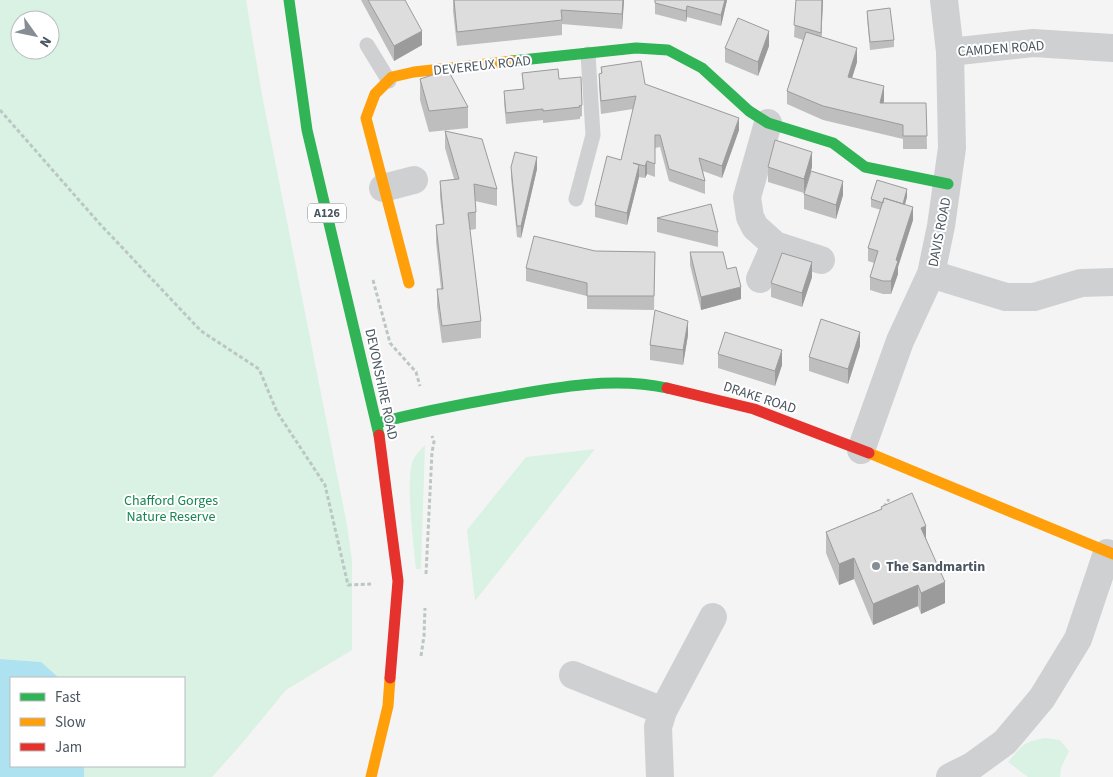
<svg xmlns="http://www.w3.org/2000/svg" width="1113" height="777" viewBox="0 0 1113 777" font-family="'Source Sans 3',sans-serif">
<rect width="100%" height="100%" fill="#f4f4f4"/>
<path fill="#d9f2e3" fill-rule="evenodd" d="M0,0h246l16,95 85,430 5,36v89l-66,40 -48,58 -26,29h-128v-11h100v-88h-125l-19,-16 -40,-3zM20,20h30v30h-30z
M425,445l-4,124h-5c-2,-23 -11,-89 -3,-109 3,-6 8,-11 12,-15z
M595,449l-120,152 -8,-71 59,-73z
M1045,738l15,2 9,11 -8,17 -1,9h-32l-20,-15c14,-16 15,-20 37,-24z"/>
<path fill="#aee2f0" d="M0,659l41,3 18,16h-48v88h73v11h-84z"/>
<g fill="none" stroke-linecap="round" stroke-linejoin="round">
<path stroke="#bcc7c4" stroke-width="3" stroke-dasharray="4 2.5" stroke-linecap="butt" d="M0,110l99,113 102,108 58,38 18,43 48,73 23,100 23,-1
M373,280l17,63 26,29 4,14
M884,507l5,-8
M426,574l6,-122 2,-10 -2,-6
M421,656l3,-20 1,-28"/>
<path stroke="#ced0d2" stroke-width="15" d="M367,45l22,36
M576,199l17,-64 -5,-81"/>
<path stroke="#ced0d2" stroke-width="28" d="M950,52l83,-9 80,5
M768,123l-21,74 3,20 5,10 20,18 46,15
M383,188l31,-8
M931,274l75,23h28l47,-14 32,-1
M760,279l15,-34
M861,450l39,-109 31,-67 10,-48 11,-78 -2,-96 -6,-52
M573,675l90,36
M660,777l-2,-50 5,-16 50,-94
M950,777l22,-11 33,-24 37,-44 36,-59 29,-86"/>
<path stroke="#30b455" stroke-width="11" d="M289,0l18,130 72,305
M512,61l124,-13 32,2 34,18 47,43 19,12 65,20 32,24 83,17
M377,423c40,-10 80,-18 120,-25 55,-10 115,-22 170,-10"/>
<path stroke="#ff9f0a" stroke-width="11" d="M409,283l-43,-165 9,-24 17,-17 22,-5 98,-11
M869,453l244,101
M371,777l17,-71 2,-28"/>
<path stroke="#e5322d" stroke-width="11" d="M667,388l87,21 115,44
M379,435l19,146 -8,97"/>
</g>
<path fill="#bebebf" d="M361,0h44l17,45 -28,16z
M453,0h171l-2,29 -60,-5v11l-105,11 -4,-35z
M727,0l-6,26 -34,-9 -1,5 -31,-8v-11z
M796,0h27l-2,37 36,25 -5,16 32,22v3h42l1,46h-24v-10l-80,-19 -36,-16v-13l16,-51 -9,-3z
M867,11l27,29v7l-24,3 -3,-32z
M769,46l-11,30 -33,-14v-14z
M601,67l44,17 94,46 -17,48 -19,-7 2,10v13l-36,-13 -9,-34 -5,1v29l-8,-3 -2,4 -6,-1 -12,48 -32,-8v-12l26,-45 12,-51 -32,5 -2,-28v-12l2,-1z
M522,73l37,6 23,26v11l-2,1v2l-37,4v-3l-37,4 -2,-22v-11l19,-2z
M420,79l48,28v21l-39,4 -9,-32z
M445,131l52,58v17l-22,-5 1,11v17l-6,1 11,91v17l-39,5 -5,-37v-17h4l-5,-47v-17l7,-1 -3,-27v-16l14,-2 -9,-31z
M511,167l26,2 -16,69 -4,-1 -6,-59z
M768,167h44l-8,26 -36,-11z
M804,194l39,1 -7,24 -32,-10z
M907,197l-2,8 8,15 -15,47v7l-7,20h-8l-13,-4v-13l4,-14 -6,-2v-13l13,-38 -10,-3v-8z
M657,218l61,14v15l-61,-15z
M595,251l60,1 -1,58 -67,-1v-13l-61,-15v-13z
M690,252l37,17 14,30 -40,11 -11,-45z
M812,277l-10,30 -31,-10v-14z
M688,335l-5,30 -33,-5v-15z
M860,346l-12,38 -39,-13v-14z
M718,354l64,11 -7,21 -57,-18z
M881,507l45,31 19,65 -24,11 -3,-8 -45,19 -19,-46 -15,6 -13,-32v-21l55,-23z"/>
<path fill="#9b9b9b" d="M623,0h1l-2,29v-15z
M725,0h2l-6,26v-11z
M822,0h1l-2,46v-13z
M687,6v11l-1,5v-11z
M422,31v14l-28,16v-15z
M769,31v15l-11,30v-14z
M857,48v14l-9,29v-14z
M884,86v14l-4,17v-14z
M739,118v12l-17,48v-12z
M812,152v15l-8,26v-14z
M537,157v12l-16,69v-12z
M647,161v13l-2,4v-12z
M639,165v12l-12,48v-12z
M843,181v14l-7,24v-14z
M907,189v8l-6,19v-7z
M913,207v13l-15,47v7l-7,20v-13l5,-21z
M812,262v15l-10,30v-14z
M741,287v12l-40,11v-13z
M688,321v14l-5,30v-15z
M860,332v14l-12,38v-15z
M782,350v15l-7,21v-15z
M926,526v21l-5,-19z
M854,558v21l-15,6v-21z
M945,582v21l-24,11v-21z
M918,585v21l-45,19v-21z"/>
<path fill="#ddddde" stroke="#9b9b9b" d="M368,0h37l17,31 -28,15z
M454,0h169l-1,14 -61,-4 1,10 -105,12z
M655,0h70l-4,15 -34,-9 -1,5 -31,-8z
M796,0h26l-1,33 -27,-8z
M890,8l4,32 -24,2 -3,-31z
M738,18l31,13 -11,31 -33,-14z
M806,32l51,16 -9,29 36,9 -4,17h46l1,33h-24v-11l-80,-19 -36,-15z
M641,61l4,23 94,34 -17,48 -23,-8 6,23 -36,-12 -9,-34h-5v29l-8,-3 -2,5 -12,-3 6,2 -12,48 -32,-8 12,-49 14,4 15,-64 -35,5 -2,-27 3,-1 -1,-6z
M558,69l1,10 22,-2 1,28 -3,1 1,1 -37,4v-2l-37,4 -2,-22 20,-2 -2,-16z
M448,70l20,37 -39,4 -9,-32z
M445,131l37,8 15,50 -23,-5 2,28 -8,1 13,108 -39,5 -5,-37h6l-7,-64 8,-1 -4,-43 19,-2z
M775,140l37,12 -8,27 -36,-12z
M515,152l22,5 -16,69h-4l-6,-59z
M811,171l32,10 -7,24 -32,-11z
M877,180l30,9 -4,15 -19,-6 -1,5 -12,-4z
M884,198l29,9 -17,53 2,1 -7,20h-8l-13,-4 8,-26 -10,-3z
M711,204l7,28 -61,-14z
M534,236l61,15 60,1 -1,44h-67v-13l-61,-15z
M690,252h33l4,17 9,-2 5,20 -40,10z
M782,253l30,9 -10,31 -31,-10z
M655,310l33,11 -5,29 -33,-5z
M821,319l39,13 -12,37 -39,-12z
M725,332l57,18 -7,21 -57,-17z
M912,493l14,33 -5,2 24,54 -24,11 -3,-8 -45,19 -19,-46 -15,6 -13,-32 56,-23 -1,-2z"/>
<circle fill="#868d94" stroke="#fff" stroke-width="2" cx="876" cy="566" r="5"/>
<g text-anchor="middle" stroke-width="4" stroke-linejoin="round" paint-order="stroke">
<rect fill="#fff" stroke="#808990" stroke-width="1" x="308" y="203.5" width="38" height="19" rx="4"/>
<g font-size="12" font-weight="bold" fill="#4a5661">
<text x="327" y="217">A126</text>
</g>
<g font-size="14" fill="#4a5661" stroke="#fff">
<text transform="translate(1001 48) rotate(-4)" y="5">CAMDEN ROAD</text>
<text transform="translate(482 65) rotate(-6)" y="5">DEVEREUX ROAD</text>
<text transform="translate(939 232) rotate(-79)" y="5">DAVIS ROAD</text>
<text transform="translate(382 384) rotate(78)" y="5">DEVONSHIRE ROAD</text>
<text transform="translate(760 397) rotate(18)" y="5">DRAKE ROAD</text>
</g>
<g font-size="14" fill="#17864f" stroke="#fff">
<text x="171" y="505">Chafford Gorges<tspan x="171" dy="16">Nature Reserve</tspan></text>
</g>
<g font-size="14" font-weight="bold" fill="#4a5661" stroke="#fff" text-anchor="start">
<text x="886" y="571">The Sandmartin</text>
</g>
</g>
<rect x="10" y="677" width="175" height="90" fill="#ffffff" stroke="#b7bbc0"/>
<rect x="20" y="693" width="25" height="8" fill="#30b455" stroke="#b7bbc0"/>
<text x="55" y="702" font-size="15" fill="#4a5661">Fast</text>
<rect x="20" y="718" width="25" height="8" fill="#ff9f0a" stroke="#b7bbc0"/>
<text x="55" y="727" font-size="15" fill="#4a5661">Slow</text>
<rect x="20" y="743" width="25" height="8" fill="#e5322d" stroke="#b7bbc0"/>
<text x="55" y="752" font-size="15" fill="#4a5661">Jam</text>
<g transform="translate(35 35) rotate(123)"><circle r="24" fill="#ffffff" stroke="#b7bbc0"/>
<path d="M0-4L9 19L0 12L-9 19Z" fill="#868d94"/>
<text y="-8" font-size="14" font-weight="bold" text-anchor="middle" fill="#4a5661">N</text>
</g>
</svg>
